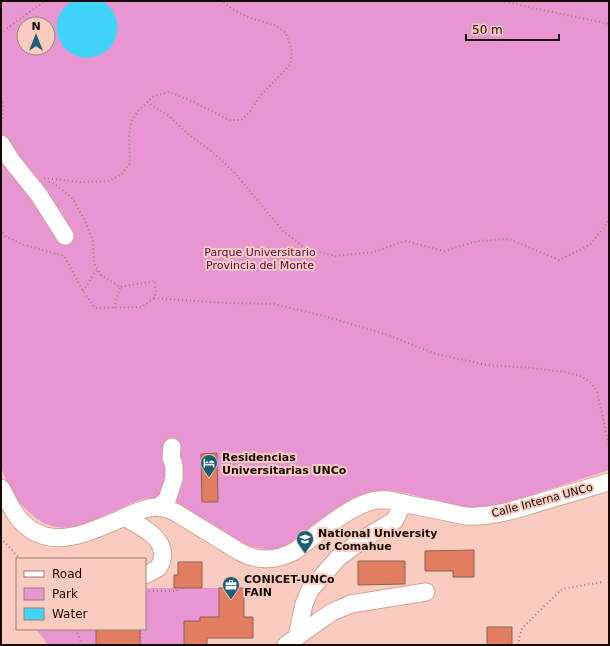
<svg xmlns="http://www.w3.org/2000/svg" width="610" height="646" viewBox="0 0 610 646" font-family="'DejaVu Sans',sans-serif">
<rect width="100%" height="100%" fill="#f9ccbf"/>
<path fill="#e896d1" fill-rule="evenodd" d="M1,1h608v469l-105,34 -16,4h-17l-15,-2 -55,-14 -14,-2 -12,1 -13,4 -12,6 -60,43 -13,5h-13l-15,-3 -18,-8 -75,-40c-4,0 -8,0 -12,1 -39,10 -75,50 -114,14 -14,-12 -24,-29 -29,-47zM24,24h24v24h-24z
M145,588h74v29h-18l-1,4h-16v24h-137l-3,-6 -8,-10h109z"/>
<path fill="#3fd4f8" d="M72,1c6,0 27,-1 31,0 1,0 4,3 4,4 12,10 13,26 6,39 -3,4 -7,8 -12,10 -34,17 -63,-30 -29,-53z"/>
<path fill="#e17e60" stroke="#886256" d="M217,453l1,49h-16l-1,-48z
M474,550v27h-21v-6h-28v-20z
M358,561h47v23l-47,1z
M178,562h24v26h-28v-13h4z
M219,588h25v29h9v21h-46v7h-23v-24h16v-4h19z
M487,627h25v18h-25z
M96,629h44v16h-44z"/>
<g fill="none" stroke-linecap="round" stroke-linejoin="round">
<defs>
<path id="minor" d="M1,144l10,16 28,35 26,41
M1,488c6,10 11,23 19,32 30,34 71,11 105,-3 10,-5 21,-10 32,-10 6,0 12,3 18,5l65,40c19,10 36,9 55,-1 20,-15 58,-49 83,-51 11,-1 22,2 33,5 18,3 36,7 54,11 27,2 51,-7 76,-14 22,-7 45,-13 68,-20
M158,507l9,-7 7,-21v-12l-1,-5 -2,-4 1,-11
M124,517c16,9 43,21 38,42 0,3 -2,6 -4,9 -3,2 -7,4 -11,6l-2,1
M297,637l22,-16 13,-9 19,-8 75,-12
M286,645l11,-8 7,-33 6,-14 28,-32 27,-20 30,-18 8,-17"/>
</defs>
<use href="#minor" stroke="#cfa497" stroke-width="19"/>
<path stroke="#a38278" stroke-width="2" stroke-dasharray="1 3" stroke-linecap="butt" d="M501,1l108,23
M1,34l8,-7 36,-26
M1,98c4,9 2,17 0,27
M147,102l23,15 18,17 23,17 23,21 49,59 25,19 28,6 38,-4 31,-11 39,10 34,-10 31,-2 50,21 31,-15 19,-25
M44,178l37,4 28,-1 13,-7 8,-11 -1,-26 2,-15 7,-11 16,-15 15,-4 25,10 35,18h12l9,-9 11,-16 29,-30 2,-14 -6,-18 -9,-7 -30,-9 -13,-7 -12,-9
M1,229l4,7 19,9 40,11 19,35 12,17 47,-1 12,-9 2,-6 -1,-11 -35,6 -19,-12 -7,-12 -1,-22 -8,-20 -12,-22 -18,-15 -9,-3
M83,291l12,-19 3,-2
M154,298l72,5 48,1 50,12 64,19 48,19 51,11 45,3 34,4 15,4 10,7 6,8 12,55
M114,308l6,-21
M1,538l19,21
M145,591h32v-3
M76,629l6,16
M141,629v16
M518,645l4,-17 40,-39 41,-7"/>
<use href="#minor" stroke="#fff" stroke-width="17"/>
</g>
<defs>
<symbol id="hotel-pin" viewBox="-11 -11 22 30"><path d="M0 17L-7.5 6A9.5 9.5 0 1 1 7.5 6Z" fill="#1a6071" stroke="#f9ccbf"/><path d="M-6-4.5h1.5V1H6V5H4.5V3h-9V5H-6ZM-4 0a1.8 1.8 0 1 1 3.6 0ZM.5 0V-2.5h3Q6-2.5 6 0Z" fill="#fff"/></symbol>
<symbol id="university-pin" viewBox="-11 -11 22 30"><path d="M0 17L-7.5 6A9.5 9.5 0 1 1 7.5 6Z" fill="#1a6071" stroke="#f9ccbf"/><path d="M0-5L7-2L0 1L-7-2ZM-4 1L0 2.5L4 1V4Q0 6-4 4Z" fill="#fff"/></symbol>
<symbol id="office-pin" viewBox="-11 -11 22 30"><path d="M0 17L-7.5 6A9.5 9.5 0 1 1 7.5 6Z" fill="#1a6071" stroke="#f9ccbf"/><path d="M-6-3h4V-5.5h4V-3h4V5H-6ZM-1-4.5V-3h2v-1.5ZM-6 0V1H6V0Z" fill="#fff"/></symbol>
</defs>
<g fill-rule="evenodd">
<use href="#hotel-pin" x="199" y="453" width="20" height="27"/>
<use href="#university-pin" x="295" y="529" width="20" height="27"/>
<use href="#office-pin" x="221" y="575" width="20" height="27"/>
</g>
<g text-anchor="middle" stroke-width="4" stroke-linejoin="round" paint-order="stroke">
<g font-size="11" fill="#560747" stroke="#f9ccbf">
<text x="260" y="256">Parque Universitario<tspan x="260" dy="13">Provincia del Monte</tspan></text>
</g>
<g font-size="11" font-weight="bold" fill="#160805" stroke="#f9ccbf" text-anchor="start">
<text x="222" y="461">Residencias<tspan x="222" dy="13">Universitarias UNCo</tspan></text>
<text x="318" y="537">National University<tspan x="318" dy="13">of Comahue</tspan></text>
<text x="244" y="583">CONICET-UNCo<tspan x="244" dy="13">FAIN</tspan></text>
</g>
<g font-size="11" fill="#160805" stroke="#f9ccbf">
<text transform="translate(542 500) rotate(-15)" y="4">Calle Interna UNCo</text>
</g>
</g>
<rect width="610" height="646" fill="none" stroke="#160805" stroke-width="4"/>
<rect x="16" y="558" width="130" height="72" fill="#f9ccbf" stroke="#9e7e75"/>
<rect x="24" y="571" width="20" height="6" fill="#ffffff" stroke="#9e7e75"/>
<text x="52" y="578" font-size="12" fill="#160805">Road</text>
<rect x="24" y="588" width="20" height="12" fill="#e896d1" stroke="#9e7e75"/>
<text x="52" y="598" font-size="12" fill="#160805">Park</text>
<rect x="24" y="608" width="20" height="12" fill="#3fd4f8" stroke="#9e7e75"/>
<text x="52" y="618" font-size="12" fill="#160805">Water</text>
<g transform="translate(36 36)"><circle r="19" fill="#f9ccbf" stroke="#9e7e75"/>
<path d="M0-3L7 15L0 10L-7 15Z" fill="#1a6071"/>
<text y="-6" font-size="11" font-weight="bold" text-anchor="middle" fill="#160805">N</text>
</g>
<path d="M466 34v6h93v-6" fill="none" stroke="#160805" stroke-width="2"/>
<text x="472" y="34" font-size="12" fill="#160805" stroke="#f9ccbf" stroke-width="3" paint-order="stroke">50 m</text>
</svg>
